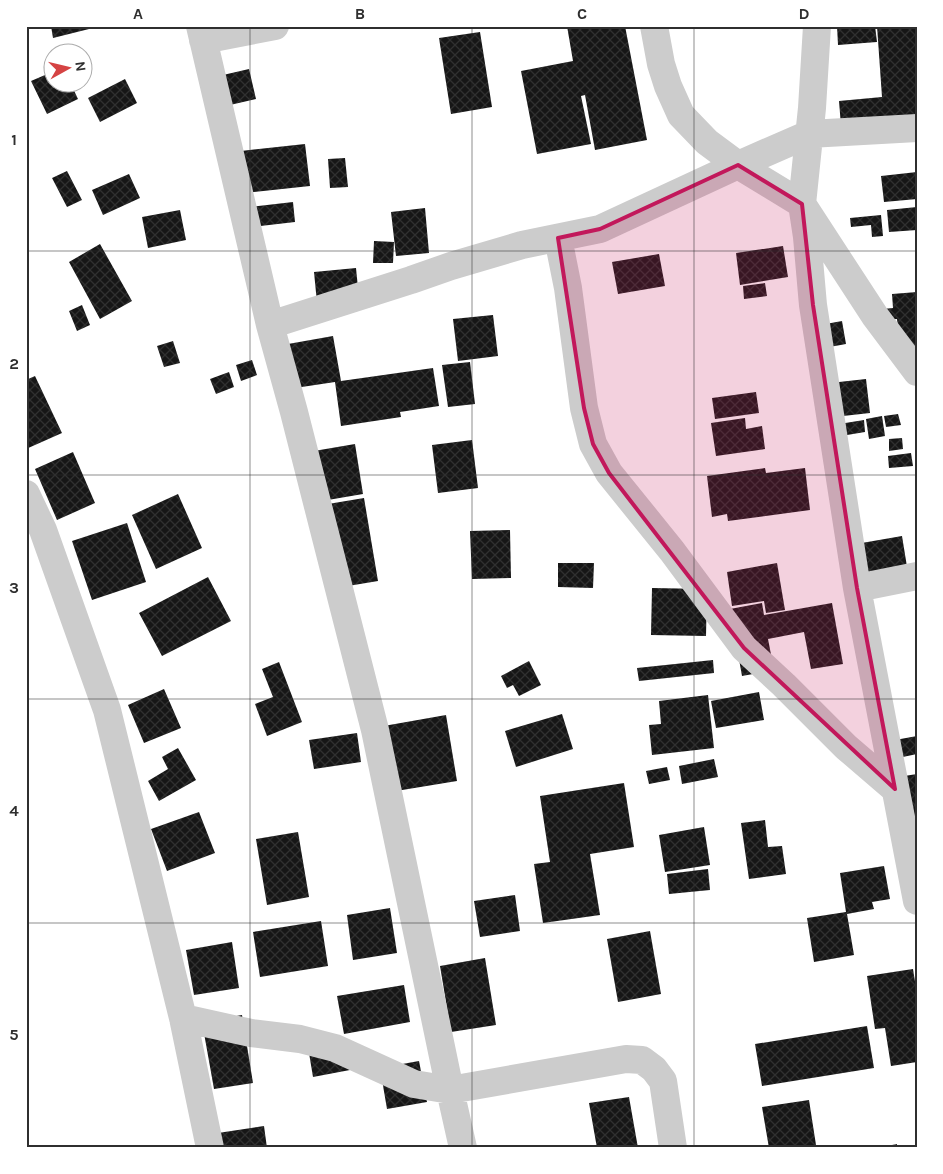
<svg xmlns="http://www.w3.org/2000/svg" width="943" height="1174" viewBox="0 0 943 1174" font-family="Karla,sans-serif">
<defs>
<pattern id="building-cross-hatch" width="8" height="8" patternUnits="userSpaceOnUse" patternTransform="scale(1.25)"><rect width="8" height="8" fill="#161616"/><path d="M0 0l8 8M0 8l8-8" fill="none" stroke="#303030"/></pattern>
</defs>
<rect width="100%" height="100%" fill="#fff"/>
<path fill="url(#building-cross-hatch)" d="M51,26h37l1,3 -36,9z
M567,26h58l22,114 -52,10 -10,-55 -4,1 10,48 -54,10 -16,-83 52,-10z
M837,26h38l2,16 -39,3z
M877,26h40v105l-75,7 -3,-37 43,-4z
M480,32l12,75 -41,7 -12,-76z
M249,69l7,30 -26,6 -7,-30z
M52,72v10h18l8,17 -31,15 -16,-33z
M125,79l12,24 -37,19 -12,-24z
M305,144l5,42 -65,7 -4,-42z
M345,158l3,29 -18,1 -2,-29z
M67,171l15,29 -15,7 -15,-29z
M917,172v27l-33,3 -3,-26z
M129,174l11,24 -37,17 -11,-25z
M293,202l2,20 -43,5 -2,-20z
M917,207v23l-28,2 -2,-22z
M425,208l4,45 -33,3 -5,-44z
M180,210l6,30 -38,8 -6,-31z
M881,215l2,21 -11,1 -1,-12 -20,2 -1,-9z
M374,241l20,1 -1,21h-20z
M100,244l32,57 -32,18 -31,-57z
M783,246l5,31 -48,8 -4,-32z
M659,254l6,32 -47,8 -6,-32z
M356,268l4,40 -42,5 -4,-41z
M765,283l2,13 -23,3 -1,-13z
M917,292v79l-14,2 -6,-54 -14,1 -1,-11 11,-1 -1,-14z
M82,305l8,20 -13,6 -8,-20z
M493,315l5,41 -40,5 -5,-42z
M842,321l4,23 -22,4 -4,-23z
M333,336l8,45 92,-13 6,38 -39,6 1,5 -60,9 -6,-44 -40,6 -7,-44z
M173,341l7,22 -16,4 -7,-21z
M252,360l5,15 -16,6 -5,-16z
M470,362l5,42 -27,3 -6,-42z
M229,372l5,15 -18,7 -6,-15z
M35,376l27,57 -36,16v-69z
M866,379l4,34 -36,4 -4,-34z
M756,392l3,21 -44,6 -3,-21z
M898,414l3,11 -15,2 -2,-11z
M882,416l3,20 -16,3 -3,-20z
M745,418l1,11 16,-3 3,23 -49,7 -5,-33z
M864,420l1,12 -24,4 -2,-12z
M902,438l1,11 -14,2v-12z
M472,440l6,48 -40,5 -6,-48z
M355,444l8,50 -41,7 -8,-50z
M73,452l22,51 -38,17 -22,-51z
M911,453l2,13 -24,2 -1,-12z
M765,468l1,5 39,-5 5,42 -82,11 -1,-7 -15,3 -5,-41z
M178,494l24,54 -46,21 -24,-54z
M364,498l14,83 -36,6 -14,-83z
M127,523l19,59 -54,18 -20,-59z
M510,530l1,48 -39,1 -2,-48z
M902,536l7,43 -45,8 -8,-43z
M558,563h36l-1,25 -35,-1z
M777,563l8,47 -19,3 -2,-12 -32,5 -5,-34z
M208,577l23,44 -69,35 -23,-43z
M652,588l55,1 -1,47 -55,-1z
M762,603l2,12 68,-12 11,61 -32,5 -7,-37 -36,7 6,31 -32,6 -12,-67z
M713,660l1,13 -75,8 -2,-13z
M529,661l12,24 -22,11 -6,-11 -6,3 -6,-12z
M279,662l23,60 -35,14 -12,-32 18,-7 -11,-28z
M164,689l17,39 -37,15 -16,-38z
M759,692l5,28 -48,8 -5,-27z
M708,695l6,53 -62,7 -3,-30 12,-1 -2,-23z
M562,714l11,35 -57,18 -11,-36z
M446,715l11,66 -67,11 -12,-65z
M357,733l4,29 -47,7 -5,-29z
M917,736v18l-19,4 -3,-18z
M178,748l18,32 -37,21 -11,-20 20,-12 -6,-12z
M714,759l4,18 -36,7 -3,-18z
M667,767l3,13 -21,4 -3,-13z
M917,774v45l-12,1 -7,-43z
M624,783l10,64 -44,7 10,61 -57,8 -9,-59 16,-2 -10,-66z
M199,812l16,41 -48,18 -16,-42z
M765,820l3,27 14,-1 4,28 -37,5 -8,-56z
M704,827l6,38 -45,7 -6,-37z
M298,832l11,65 -42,8 -11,-66z
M884,866l6,33 -18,3 2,7 -27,5 7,41 -40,7 -7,-44 39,-6 -6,-39z
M708,869l2,21 -41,4 -2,-20z
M515,895l5,36 -40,6 -6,-36z
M390,908l7,45 -44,7 -6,-45z
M321,921l7,45 -68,11 -7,-45z
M650,931l11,63 -43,8 -11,-63z
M232,942l7,46 -45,7 -8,-45z
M485,958l11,67 -45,7 -11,-66z
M913,969l4,25v68l-26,4 -6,-38 -10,1 -8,-53z
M404,985l6,37 -66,12 -7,-38z
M242,1015l11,68 -39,6 -12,-67z
M867,1026l7,42 -112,18 -7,-42z
M345,1041l5,29 -37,7 -5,-30z
M419,1061l8,41 -40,7 -7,-41z
M629,1097l9,51h-41l-8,-45z
M809,1100l7,45 -19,3h-28l-7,-41z
M264,1126l3,22h-47l-2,-15z
M897,1144v4h-15v-1z"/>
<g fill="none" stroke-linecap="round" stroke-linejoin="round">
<path stroke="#ccc" stroke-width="28" d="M200,26l70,299 24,87 81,318 75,360 13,58
M654,26l7,38 7,22 13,29 26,27 31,23 64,39 73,112 42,56
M817,26l-5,82 -10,96 5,33 6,68 44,283 60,313
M203,40l72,-14
M558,238l10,50 16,120 9,36 16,29 63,78 72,97 40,37 62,62 49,42
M270,325l141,-45 40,-14 71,-21 78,-16 138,-64 71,-31 108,-6
M26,494l17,36 64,180 76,308 27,130
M857,588l60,-12
M183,1018l68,15 49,6 35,9 79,36 36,6 176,-31 16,1 12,9 9,12 10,67"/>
</g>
<path fill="#c2185b" fill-opacity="0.2" stroke="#c2185b" stroke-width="4" stroke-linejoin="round" d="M738,165l64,39 11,101 44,283 38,201 -151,-141 -135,-175 -16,-29 -9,-36 -26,-170 42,-9z"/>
<path fill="none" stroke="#2f2f2f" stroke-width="1" stroke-opacity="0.55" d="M250,26v1122M472,26v1122M694,26v1122M26,251h891M26,475h891M26,699h891M26,923h891"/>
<rect width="943" height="1174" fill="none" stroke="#ffffff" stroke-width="55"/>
<g transform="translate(68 68) rotate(82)"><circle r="24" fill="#ffffff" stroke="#acacac"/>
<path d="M0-4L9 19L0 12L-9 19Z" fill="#d54343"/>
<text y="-8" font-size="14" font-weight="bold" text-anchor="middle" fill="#2f2f2f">N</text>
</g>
<rect x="28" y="28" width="888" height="1118" fill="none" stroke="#2f2f2f" stroke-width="2"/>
<g font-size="16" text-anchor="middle" font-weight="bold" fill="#2f2f2f">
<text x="138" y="19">A</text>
<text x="360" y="19">B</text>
<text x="582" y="19">C</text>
<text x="804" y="19">D</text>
<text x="14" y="145">1</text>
<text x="14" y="369">2</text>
<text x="14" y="593">3</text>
<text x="14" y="816">4</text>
<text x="14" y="1040">5</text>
</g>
</svg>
